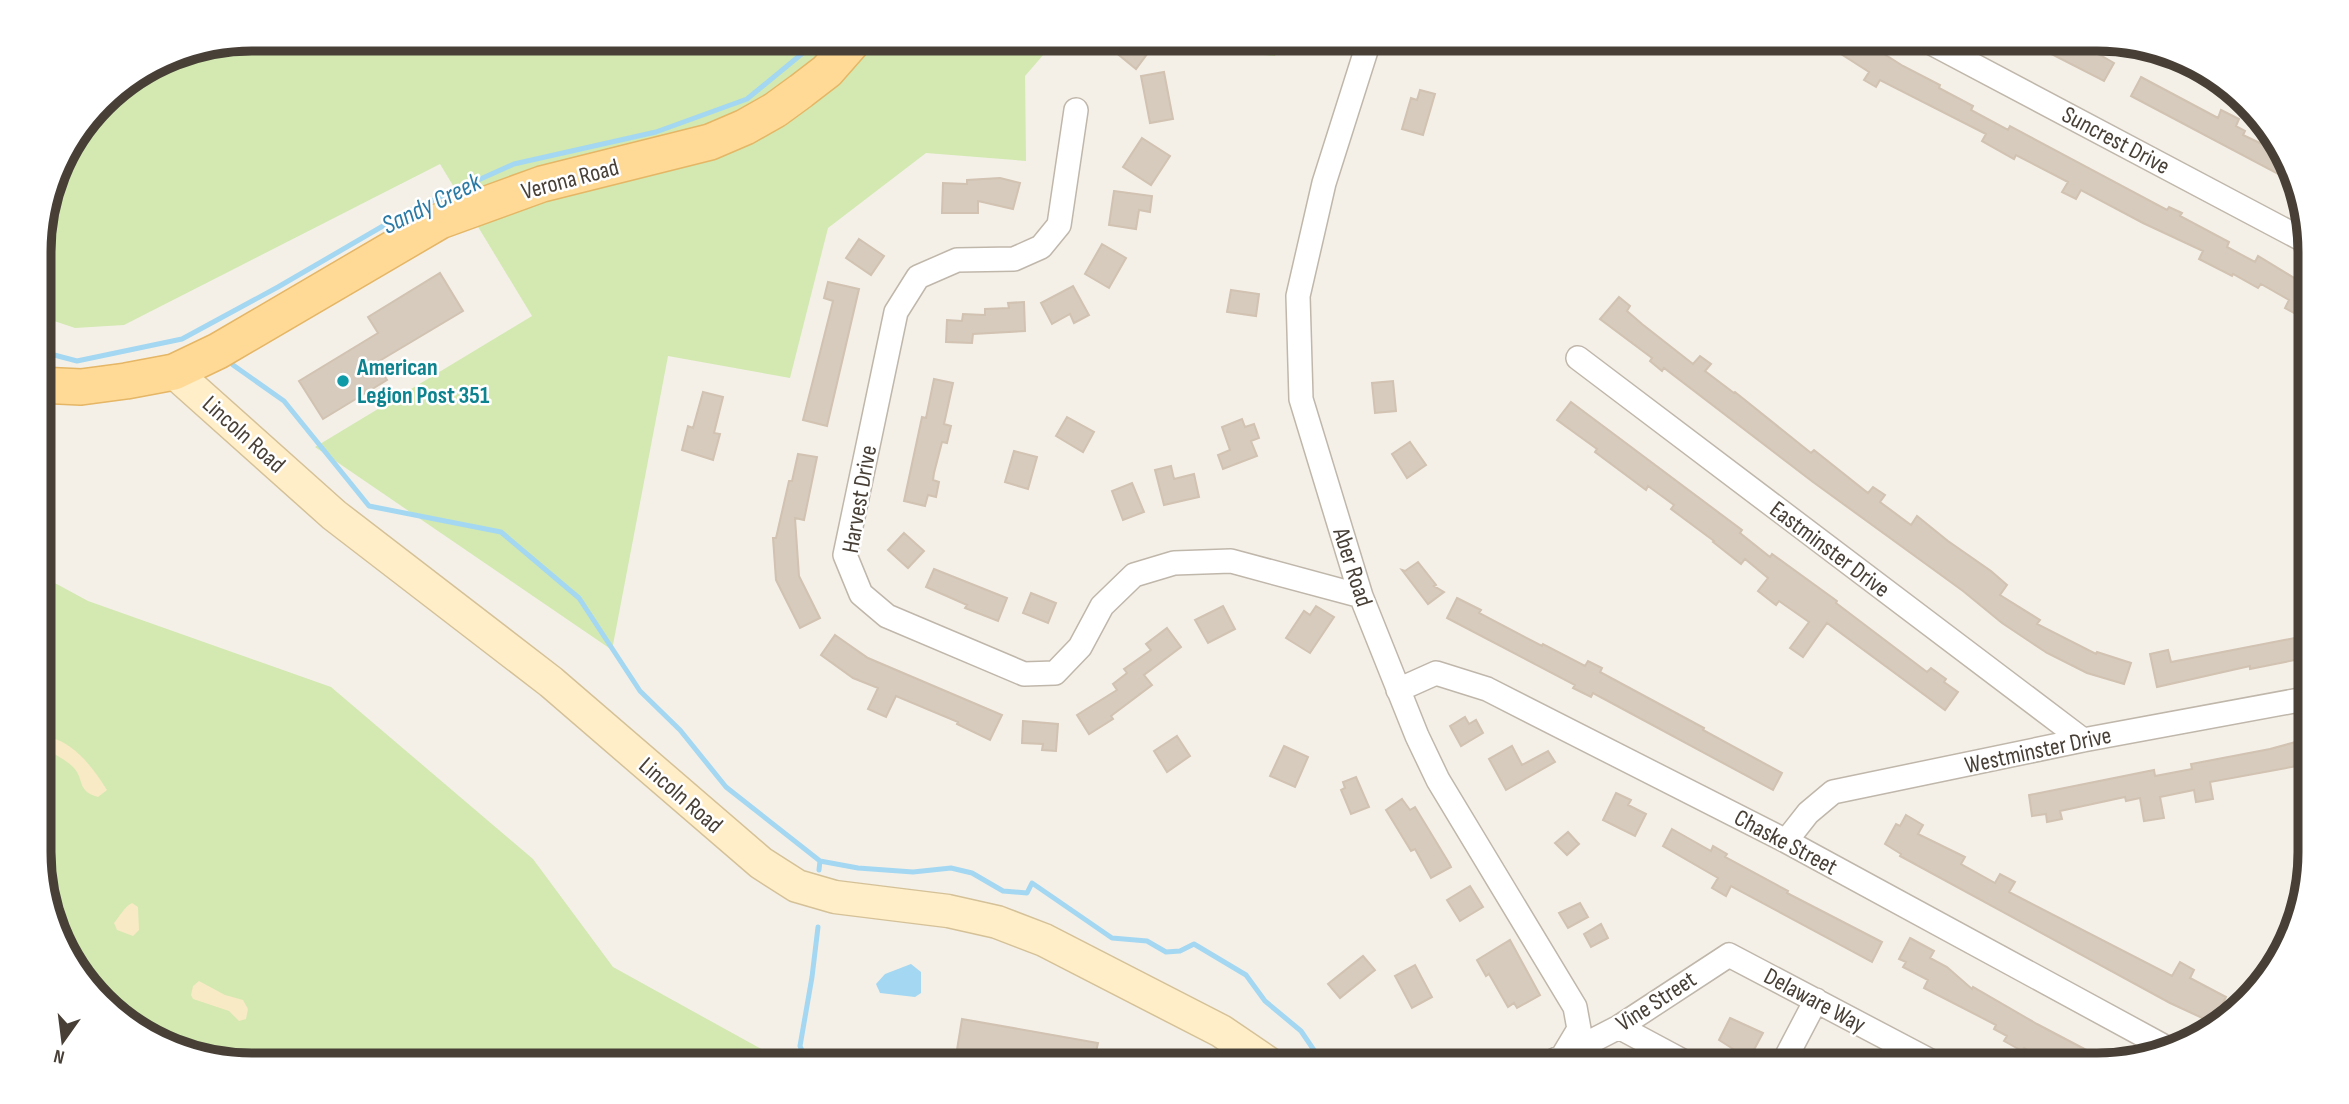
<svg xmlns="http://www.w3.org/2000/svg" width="2349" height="1104" viewBox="0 0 2349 1104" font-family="'Sofia Sans Condensed',sans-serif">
<rect width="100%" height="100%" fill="#f4f0e8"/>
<path fill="#d3e9b1" d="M251,38l806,1 -32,37 1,85 -100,-8 -98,75 -38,150 -122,-22 -56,294 -297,-203 217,-131 -92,-152 -316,161 -49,3 -36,-12v-79l21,-79 51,-66 59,-37z
M1196,39h81l-2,17 -70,-6z
M40,575l48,26 243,86 202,172 80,108 177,98h-539l-82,-16 -87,-67 -42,-101z"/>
<path fill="#f8eac4" d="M52,738c23,6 41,30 53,49l2,3 -9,7c-22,-6 -13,-18 -25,-30 -8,-8 -20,-13 -29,-20l1,-5z
M132,903l6,4 1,23 -6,6 -16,-6 -3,-7c5,-6 11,-17 18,-20z
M199,981l26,14 18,5 5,9 -2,10 -7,2 -10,-10 -36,-12 -2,-4 2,-9z"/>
<path fill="#a4d7f1" d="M911,964l10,8v21l-6,4 -35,-4 -4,-9 9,-10z"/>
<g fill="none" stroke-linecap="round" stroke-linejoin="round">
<path stroke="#a4d7f1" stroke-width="5" d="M39,351l38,10 105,-22 96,-52 129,-75 107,-48 142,-32 91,-33 74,-61
M233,365l51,36 85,105 132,26 78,66 61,93 40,39 46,57 94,74 -1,9
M820,861l38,7 55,4 38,-4 21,5 31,18 24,2 5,-10 80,55 35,3 19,11 14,-1 14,-7 52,31 19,26 36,30 23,34
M808,1065l-8,-19 12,-69 6,-50"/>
</g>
<path fill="#d6cbbd" stroke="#d1c2b1" stroke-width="2" d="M1098,38h61l-23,31z
M1816,38h43l44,28 37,19 -1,3 34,18 -2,4 37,20 2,-4 157,84 2,-3 13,6 -2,3 49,26 -2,5 28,15 3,-6 51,31v34l-24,-13 4,-8 -28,-16 -3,4 -25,-14 -1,2 -33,-17 4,-8 -60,-28 -62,-33 -5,9 -14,-7 6,-10 -52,-27 -2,4 -32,-18 4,-7 -106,-54 -4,7 -12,-7 5,-8z
M2020,38h51l43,25 -10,18z
M1164,72l9,47 -23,4 -9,-47z
M2141,77l77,41 3,-8 18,9 -3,7 9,5 -2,4 36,17 6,13 -5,10 -149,-79z
M1420,90l15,4 -12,41 -21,-6 9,-31 6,2z
M1142,138l28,18 -19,29 -28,-18z
M1000,178l20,5 -7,26 -35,-8v12h-36l1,-30 24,1v-4z
M1114,191l38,5 -2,16 -11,-2 -3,19 -27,-4z
M859,239l25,17 -13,19 -25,-17z
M1102,244l24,14 -17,30 -24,-14z
M440,273l23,38 -87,52 11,17 -64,39 -24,-38 79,-48 -10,-16z
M828,282l31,7 -32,137 -24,-6 30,-119 -9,-3z
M1073,286l16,29 -15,8 -4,-9 -18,10 -11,-21z
M1231,290l28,4 -3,22 -29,-4z
M1619,297l11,9 -3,5 15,13 51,40 7,-8 11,8 -6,7 29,22 1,-1 76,61 3,-3 54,43 5,-6 12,8 -5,7 31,23 6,-9 31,25 43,30 16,14 -7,10 40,25 -3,4 59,30 1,-2 34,11 -7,21 -37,-11 -40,-20 -45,-30 -39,-32 -150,-109 -149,-114 -2,3 -12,-10 2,-3 -52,-39z
M1024,302l1,29 -52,3 -1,9 -26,-1 1,-22 15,1 1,-7 22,1v-6l24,-1 -1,-5z
M934,379l19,4 -9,41 7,2 -4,17 -5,-1 -8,31 -1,7 6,2 -3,15 -8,-2 -3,11 -21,-5 18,-84 4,1z
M1393,381l3,30 -21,2 -3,-30z
M703,392l20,5 -9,36 6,1 -7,26 -31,-10 6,-24 5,2z
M1571,402l171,128 -2,3 30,24 2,-3 65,47 -1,2 91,69 4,-4 15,11 -2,3 14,10 -13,18 -118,-87 -24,34 -13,-9 19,-26 -30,-21 -3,4 -18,-14 10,-13 -23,-19 -4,5 -28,-22 1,-1 -43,-32 3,-4 -26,-19 -2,4 -51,-38 2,-3 -40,-29z
M1067,417l27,15 -11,20 -27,-16z
M1242,419l3,8 9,-3 5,14 -8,3 6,15 -34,13 -5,-14 12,-5 -8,-23z
M1410,442l16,23 -19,13 -15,-24z
M1014,451l23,6 -9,32 -23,-7z
M798,454l19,3 -13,63 -9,-2 4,58 21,42 -20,10 -24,-48 -3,-42h3l13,-57h3z
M1171,466l3,13 20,-5 5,23 -35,8 -9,-35z
M1132,483l12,29 -21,8 -11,-29z
M904,533l20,18 -16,17 -20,-18z
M1418,562l18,23 -2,1 10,6 -16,12 -26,-34 3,1z
M934,569l73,29 -9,23 -33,-13 2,-3 -41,-18z
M1031,593l25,10 -8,20 -25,-10z
M1457,598l24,12 -2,3 63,33 1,-2 42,22 3,-5 14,7 -2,4 104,56 -1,2 79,43 -9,17 -167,-90 -13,-7 -2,4 -18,-9 2,-3 -128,-67z
M1223,606l12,23 -27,14 -13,-23z
M1316,606l18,11 -24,36 -24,-15 18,-27 6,4z
M1167,628l14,19 -37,28 8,10 -41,31 2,3 -24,15 -12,-19 40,-25 -4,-6 14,-11 -3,-4 27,-19 -5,-6z
M835,635l33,23 134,57 -12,25 -33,-16 1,-2 -62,-26 -10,21 -18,-8 10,-21 -25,-10 -32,-23z
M2310,635v22l-60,12v-3l-93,21 -7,-33 18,-4 3,12z
M1465,717l4,7 7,-4 7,13 -22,13 -11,-20z
M1023,721l35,3 -2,27 -14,-1 1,-6 -21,-1z
M1177,736l13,20 -23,16 -13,-21z
M2303,740l5,24 -98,18 3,17 -17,3 -2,-12 -34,7 4,21 -20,3 -4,-23 -14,3 -1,-4 -65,14 2,8 -15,3 -1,-8 -14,2 -3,-21 125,-25 1,6 37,-7 -1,-5 79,-15z
M1284,746l24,11 -13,30 -25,-11z
M1512,746l10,19 26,-14 7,11 -49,28 -17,-31z
M1356,777l13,30 -18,7 -10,-24 4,-2 -2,-6z
M1616,793l15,7 -3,5 18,9 -11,22 -32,-16z
M1402,799l8,11 5,-3 34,56 2,4 -20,11 -16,-29 -4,2 -25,-41z
M1906,815l17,10 -5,9 47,23 -4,7 34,19 5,-9 15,8 -6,10 163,84 8,-14 14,8 -4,8 36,19 -13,26 -43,-20 -270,-147 1,-2 -16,-10 11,-20 4,2z
M1672,829l39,22 2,-5 14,8 -2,3 63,34 -1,2 95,49 -10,20 -141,-76 -5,10 -14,-8 6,-10 -55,-32z
M1568,832l11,12 -12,11 -12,-12z
M1470,886l13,21 -23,14 -13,-21z
M1580,903l8,14 -20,11 -9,-15z
M1601,924l7,14 -17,9 -7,-13z
M1910,938l24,13 -4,7 17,9 25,22 1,-2 64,37 76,40 -56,1 -33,-17 -2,3 -18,-10 3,-5 -13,-7 2,-4 -72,-37 4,-8 -25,-13 3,-5 -7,-3z
M1510,940l30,55 -23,13 -3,-5 -6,4 -19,-33 -3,2 -9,-16z
M1363,956l12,14 -35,28 -12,-14z
M1415,965l17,32 -20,11 -17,-32z
M1730,1018l33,15 -14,26 -30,-19z
M962,1019l136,24 -5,22h-91l-46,-9z"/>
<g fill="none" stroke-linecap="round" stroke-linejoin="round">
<defs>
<path id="street" d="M1370,38l-46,145 -26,113 3,103 60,197 56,140 21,44 137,227 4,22 -15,25
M1922,38l387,205
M1076,110l-17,115 -18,22 -27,12 -57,1 -39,17 -22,35 -51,243 16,39 26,22 137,58 31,-1 25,-26 22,-41 32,-31 40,-12 57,-2 130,35
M1578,358l505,382
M1398,690l38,-17 51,16 299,152 379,206
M1786,841l22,-28 25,-21 250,-52 227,-42
M1619,1027l71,38
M913,1062v3
M1545,1065l74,-38 110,-72 209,110
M1782,1065l34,-65"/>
<path id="secondary" d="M174,372l160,143 217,167 210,181 36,23 38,11 113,14 49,11 47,18 177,91 50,34"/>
<path id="primary" d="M39,385l42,2 45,-6 48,-9 44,-21 222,-130 102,-37 168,-42 35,-15 30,-17 26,-19 26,-20 29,-33"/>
</defs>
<use href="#street" stroke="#c0b7ab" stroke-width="26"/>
<use href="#secondary" stroke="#d5c198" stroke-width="35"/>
<use href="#primary" stroke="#e5b665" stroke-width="38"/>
<use href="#street" stroke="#fff" stroke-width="23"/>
<use href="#secondary" stroke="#ffeec8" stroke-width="32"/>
<use href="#primary" stroke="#ffda97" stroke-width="35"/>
</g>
<circle fill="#0f9aa8" stroke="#fff" stroke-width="2.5" cx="343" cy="381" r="7"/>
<g text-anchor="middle" stroke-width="5" stroke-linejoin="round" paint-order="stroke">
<g font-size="24" fill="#484037" stroke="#fff">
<text transform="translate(2116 140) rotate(28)" y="8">Suncrest Drive</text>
<text transform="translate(570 179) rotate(-15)" y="8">Verona Road</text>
<text transform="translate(244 434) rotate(42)" y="8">Lincoln Road</text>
<text transform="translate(859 499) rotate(-80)" y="8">Harvest Drive</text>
<text transform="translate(1830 549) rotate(37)" y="8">Eastminster Drive</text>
<text transform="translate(1353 567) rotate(72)" y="8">Aber Road</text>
<text transform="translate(2038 750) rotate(-12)" y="8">Westminster Drive</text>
<text transform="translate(681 795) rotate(41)" y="8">Lincoln Road</text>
<text transform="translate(1786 842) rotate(28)" y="8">Chaske Street</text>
<text transform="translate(1815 1000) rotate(28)" y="8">Delaware Way</text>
<text transform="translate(1656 1001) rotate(-33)" y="8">Vine Street</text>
</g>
<g font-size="24" font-weight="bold" fill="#0d838f" stroke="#fff" text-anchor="start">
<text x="357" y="375">American<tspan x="357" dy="28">Legion Post 351</tspan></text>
</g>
<g font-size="26" font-style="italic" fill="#2b79a5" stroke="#fff">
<text transform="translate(431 203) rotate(-26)" y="9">Sandy Creek</text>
</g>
</g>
<path d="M0 0H2349V1104H0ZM252 51H2097A201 201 0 0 1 2298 252V852A201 201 0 0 1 2097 1053H252A201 201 0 0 1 51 852V252A201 201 0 0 1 252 51Z" fill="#fff" fill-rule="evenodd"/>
<path fill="none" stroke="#484037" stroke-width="9" d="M252 51H2097A201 201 0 0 1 2298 252V852A201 201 0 0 1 2097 1053H252A201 201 0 0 1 51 852V252A201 201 0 0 1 252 51Z"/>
<g transform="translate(63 1041) rotate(194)" stroke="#ffffff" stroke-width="5" paint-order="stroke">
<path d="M0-5L12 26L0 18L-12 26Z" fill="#484037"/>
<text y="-10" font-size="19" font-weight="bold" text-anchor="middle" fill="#484037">N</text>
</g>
</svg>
